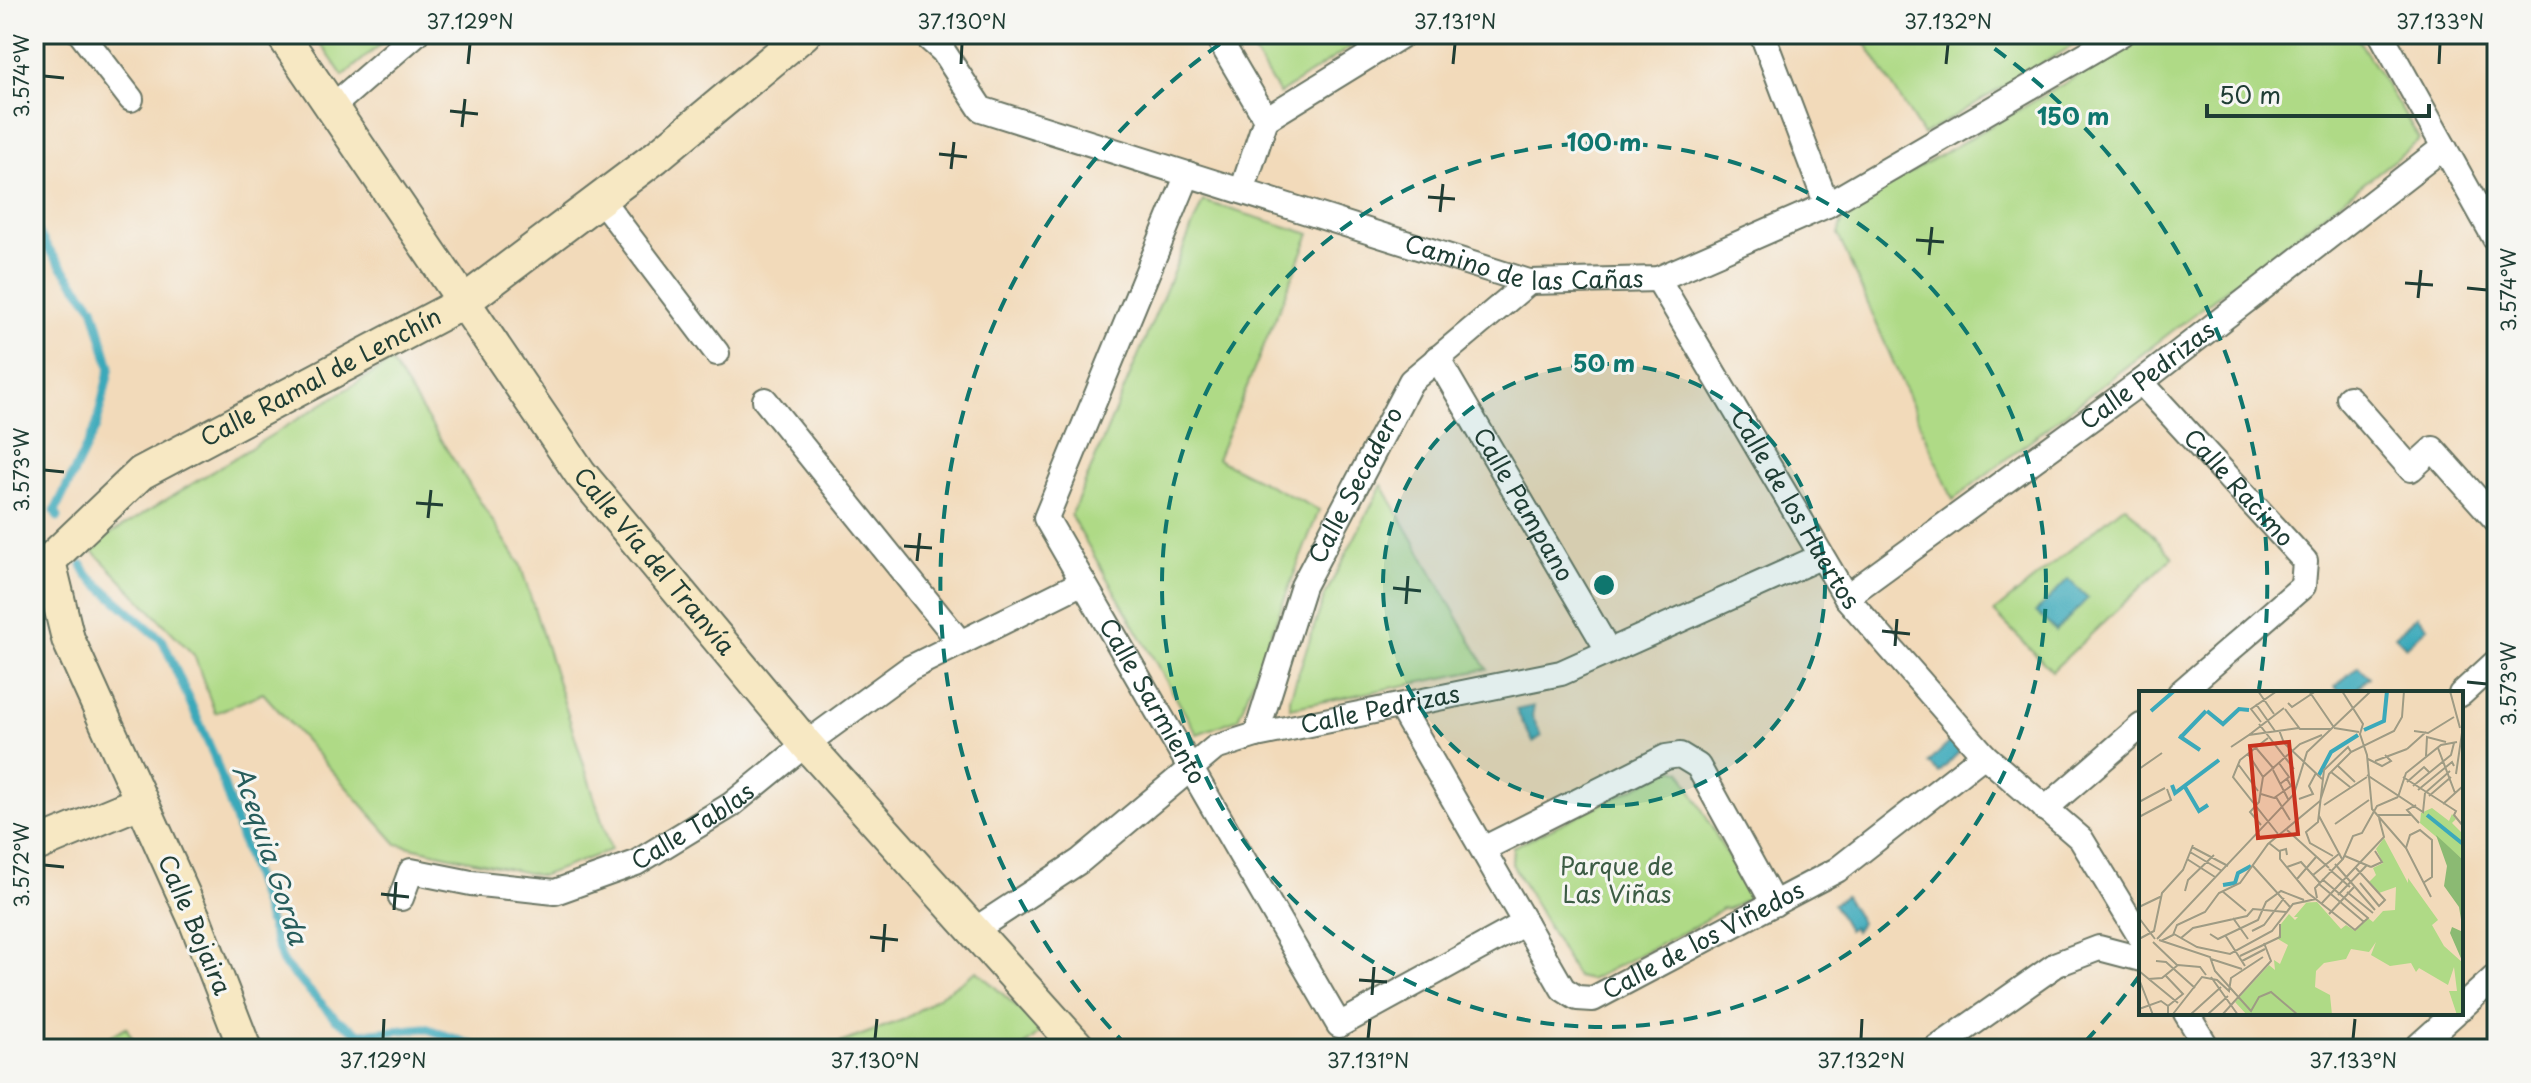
<svg xmlns="http://www.w3.org/2000/svg" width="2531" height="1083" viewBox="0 0 2531 1083" font-family="'Playpen Sans',sans-serif">
<rect width="100%" height="100%" fill="#f6f6f2"/>
<filter id="ink" filterUnits="userSpaceOnUse"><feTurbulence type="fractalNoise" baseFrequency=".0125" numOctaves="2"/><feDisplacementMap in="SourceGraphic" scale="16" xChannelSelector="R" yChannelSelector="G"/><feConvolveMatrix kernelMatrix="1 2 1 2 8 2 1 2 1" color-interpolation-filters="sRGB"/></filter>
<filter id="wash" filterUnits="userSpaceOnUse"><feTurbulence type="fractalNoise" baseFrequency=".006" numOctaves="4" result="noise"/><feDisplacementMap in="SourceGraphic" scale="32" xChannelSelector="R" yChannelSelector="G"/><feGaussianBlur stdDeviation="1.8" result="paint"/><feColorMatrix in="noise" values="0 0 0 0 0 0 0 0 0 0 0 0 0 0 0 0 0 1.4 0 .05"/><feComposite in="paint" operator="in"/></filter>
<g filter="url(#wash)">
<rect width="100%" height="100%" fill="#f2daba"/>
<path fill="#afda86" stroke="#678c5d" stroke-width="2" d="M314,34h79l-50,42z
M1243,34h127l-91,60z
M1860,34h232l-169,101z
M2150,34h205l65,106 -467,360 -115,-265 7,-25z
M1203,201l107,33 -93,225 102,51 -81,209 -41,15 -126,-218z
M391,362l129,202 91,286 -70,26 -144,-32 -134,-151 -48,20 -21,-58 -105,-108z
M1382,485l105,184 -197,39v-10l35,-103z
M2125,505l48,52 -121,114 -58,-59z
M1673,769l8,2 69,126 -22,12 -6,-1 -26,18 -106,54 -13,-3 -65,-113 1,-17z
M977,971l66,59 -22,19h-197l81,-30z
M126,1027l12,22h-49z"/>
<path fill="#3ba9ba" stroke="#2d7377" stroke-width="2" d="M2068,579l20,19 -32,33 -20,-19z
M2418,615l10,12 -22,20 -11,-11z
M2358,666l11,11 -18,16h-10l-6,-6z
M1534,706l-2,10 10,20 -9,6 -17,-32z
M1950,741l10,10 -21,22 -10,-10z
M1845,896l16,27 -6,8 -2,-4 -5,3 -15,-26z"/>
<g fill="none" stroke-linecap="round" stroke-linejoin="round">
<path stroke="#3ba9ba" stroke-width="9" d="M34,225l14,24 45,58 17,60 -14,60 -41,84 3,6
M82,565l5,10 76,66 51,115 69,207 53,56 24,15 65,-6 58,21"/>
</g>
</g>
<g filter="url(#ink)">
<g fill="none" stroke-linecap="round" stroke-linejoin="round">
<defs>
<g id="street">
<path d="M81,34l50,65"/>
<path id="s1" d="M924,34l19,17 38,58 548,173 129,-3 169,-74 294,-171"/>
<path d="M1216,34l50,85 -24,72"/>
<path d="M1762,34l65,171"/>
<path d="M2381,34l116,208"/>
<path d="M333,106l83,-72"/>
<path d="M1266,119l138,-85"/>
<path id="s2" d="M1188,174l-142,344 293,507 186,-102"/>
<path d="M600,198l117,155"/>
<path id="s3" d="M1658,279l188,318 138,158 97,84 60,99"/>
<path id="s4" d="M1437,358l171,292"/>
<path id="s5" d="M2141,382l164,179 -2,25 -123,107"/>
<path d="M2349,398l62,71 22,-20 64,72"/>
<path d="M765,400l194,241"/>
<path id="s6" d="M1846,597l295,-215 303,-235"/>
<path d="M2461,694l36,-33"/>
<path id="s7" d="M1401,708l162,281 14,9 16,1 244,-129 147,-115"/>
<path id="s8" d="M1256,735l47,-149 108,-205 118,-99"/>
<path d="M2045,809l96,-83"/>
<path d="M1483,849l183,-92 14,-2 18,11 76,138"/>
<path id="s9" d="M401,898l10,-27 60,12 84,9 81,-29 95,-58 75,-61 104,-76 173,-86"/>
<path id="s10" d="M976,929l104,-68 135,-113 41,-13 305,-62 259,-116"/>
<path d="M2461,1008l36,-33"/>
<path d="M2186,1013l22,36"/>
<path d="M1936,1049l121,-85 42,-16 42,11"/>
<path d="M2415,1049l40,-36"/>
</g>
<g id="secondary">
<path id="s11" d="M282,34l298,439 226,271 274,305"/>
<path d="M34,846l106,-44"/>
<path id="s12" d="M245,1049l-50,-129 -127,-281 -19,-78 92,-88 321,-170 194,-146 148,-123"/>
</g>
</defs>
<use href="#street" stroke="#697463" stroke-width="28"/>
<use href="#secondary" stroke="#697463" stroke-width="36"/>
<use href="#street" stroke="#fff" stroke-width="24"/>
<use href="#secondary" stroke="#f7e8c3" stroke-width="32"/>
</g>
</g>
<path fill="none" stroke="#1f3d34" stroke-width="3" d="M468,64l2,-20M961,64l1,-20M1453,64l2,-20M1946,64l2,-20M2439,64l1,-20M44,76l20,2M450,111l28,3M462,127l3,-28M939,154l28,3M951,169l3,-27M1428,197l27,2M1440,212l3,-28M1916,240l28,2M1929,255l3,-28M2405,283l28,2M2467,288l20,2M2418,298l3,-28M44,470l20,2M416,503l27,2M428,518l3,-28M904,546l28,2M917,561l3,-28M1393,588l28,3M1406,604l2,-28M1882,631l28,3M1895,646l2,-27M2467,682l20,2M44,865l20,2M381,894l28,3M394,910l2,-28M870,937l28,3M883,952l2,-28M1359,980l28,2M1372,995l2,-28M383,1039l1,-20M875,1039l2,-20M1368,1039l2,-20M1861,1039l1,-20M2353,1039l2,-20"/>
<circle cx="1604" cy="585" r="221" fill="#0f766e" fill-opacity=".12"/>
<g fill="none" stroke="#0f766e" stroke-width="4" stroke-dasharray="14 10">
<circle cx="1604" cy="585" r="221"/>
<circle cx="1604" cy="585" r="442"/>
<path d="M2140 975A663 663 0 0 1 2081 1046M1127 1046A663 663 0 0 1 1233 35M1975 35A663 663 0 0 1 2259 689"/>
</g>
<g text-anchor="middle" stroke-width="6" stroke-linejoin="round" paint-order="stroke">
<g font-size="24" fill="#1f3d34" stroke="#f6f6f2">
<text dy="8" stroke="none"><textPath href="#s1" startOffset="662">Camino de las Cañas</textPath></text>
<text dy="8" stroke="none"><textPath href="#s6" startOffset="374">Calle Pedrizas</textPath></text>
<text dy="8" stroke="none"><textPath href="#s12" startOffset="858">Calle Ramal de Lenchín</textPath></text>
<text dy="8" stroke="none"><textPath href="#s8" startOffset="270">Calle Secadero</textPath></text>
<text dy="8" stroke="none"><textPath href="#s5" startOffset="144">Calle Racimo</textPath></text>
<text dy="8" stroke="none"><textPath href="#s4" startOffset="170">Calle Pampano</textPath></text>
<text dy="8" stroke="none"><textPath href="#s3" startOffset="268">Calle de los Huertos</textPath></text>
<text dy="8" stroke="none"><textPath href="#s11" startOffset="646">Calle Vía del Tranvía</textPath></text>
<text dy="8" stroke="none"><textPath href="#s2" startOffset="584">Calle Sarmiento</textPath></text>
<text dy="8" stroke="none"><textPath href="#s10" startOffset="470">Calle Pedrizas</textPath></text>
<text dy="8" stroke="none"><textPath href="#s9" startOffset="328">Calle Tablas</textPath></text>
<text transform="translate(194 925) rotate(67)" y="8">Calle Bojaira</text>
<text dy="8" stroke="none"><textPath href="#s7" startOffset="482">Calle de los Viñedos</textPath></text>
</g>
<g font-size="24" fill="#3c5c44" stroke="#f6f6f2">
<text x="1617" y="875">Parque de<tspan x="1617" dy="28">Las Viñas</tspan></text>
</g>
<g font-size="26" font-style="italic" fill="#275d5c" stroke="#f6f6f2">
<text transform="translate(270 855) rotate(72)" y="9">Acequia Gorda</text>
</g>
</g>
<g transform="translate(2139 691)">
<rect width="324" height="324" fill="#f2daba"/>
<path d="M293,117l17,13 3,-7 4,5 -4,4 11,11v39l-2,-15 -41,-35 1,-10zM245,147l24,45v-5l30,42 -6,5 12,21 19,17v52h-6l-8,-24h8l-3,-24 -6,18 -29,-17 -3,4 -5,-9 -21,3 -19,-11 5,-13 -7,10 -18,-3 -5,10 -22,4 -8,8 -1,16 15,8 2,20h-85l-12,-13 34,-37 6,5 -1,-10 6,4 8,-19 -10,-6 3,-15 8,-10 6,6 3,-3h-4l12,-14h-9l20,-1 24,27 5,-4 9,6 13,-13 5,4 10,-11 12,-1 1,-23 -17,6 -10,-11 7,-7 -3,-7 10,-5 -7,-14z" fill="#afda86"/>
<path d="M297,144l25,23 2,15v90l-13,-30 2,-6 11,5 -4,-25 -15,-21 3,-20z" fill="#8bba73"/>
<path fill="none" stroke="#3ba9ba" stroke-width="4" d="M12,20l23,-20M68,20l16,13 16,-15 10,1M225,39l20,-9 3,-30M40,45l21,14M42,46l25,-26M180,84l12,-23 27,-17M33,94l3,8 44,-33M46,96l14,24 9,-6M288,124l36,29M84,194l12,-2 3,-10 13,-7"/>
<path fill="none" stroke="#9e9b84" stroke-width="2" d="M119,0l16,23M170,0l24,35M203,0l21,33 -3,10 7,21 5,54 34,39 25,49M311,0l10,37M149,12l4,4 24,-16M117,13l19,27M146,18l15,20h31M122,31l-10,-13 26,-18M120,33l35,45M195,37l25,4M140,39l5,13 38,36M275,40l14,2 26,-16M110,44l35,-27M129,47l-28,22 -7,17 45,57M92,56l18,-12 50,-7M117,57l18,21M299,57l17,45M268,58l19,-17M109,63l15,23 -4,25 -9,10 11,13M287,65l1,-19 19,5M229,68l14,7 9,-5 -6,-6M236,70l32,-12M140,72l10,14 -9,7M99,73l20,27M198,74l18,17M0,78l23,-16M134,79l15,29M192,81l19,15M317,83l7,-48M228,84l56,37 2,-19M124,86l37,-33 22,-9M264,86l53,34 -2,4 9,11M268,91l17,-15 6,6M274,95l38,-31 3,-12M279,99l34,-28 2,4M286,102l25,-22M122,103l13,4 17,-12 -4,-7M290,105l22,-19M137,106l14,23M259,106l8,-24 35,-28 16,-3M160,108l14,-5 -4,-8 7,-13M0,111l26,-14M304,113l20,-18M185,114l43,-28M277,114l-9,5 12,13M239,124h33M180,125l23,43M0,126l32,-17 -4,-11M196,133l34,-24M148,139l42,38M130,152l10,8 7,-2 1,6M53,156l36,19M267,157l4,-13 10,-5 12,10v37l-9,6M141,159v9l28,34 47,37 13,-12 -46,-39M51,161l32,19M194,165l-23,-13 -4,-11 12,-10 6,-52 24,-23 3,5M206,165l26,11M48,168l28,18M196,173l40,46M114,175l37,41M148,176l14,-5 19,21M216,176l30,33 -6,6 -19,-23M232,176l11,-5 -7,-11M190,178l21,18M174,184l27,-22M158,188l19,-22M180,193l45,38M46,200l3,-11 26,-25M83,200l24,20M208,201l26,21M199,204l29,-30M178,207l-2,-10 28,-29 10,-23 9,-3 15,-27 21,-9M182,213l63,-67 -5,-19M0,216l23,-11M190,223l26,-28M0,227l16,21M94,227l15,21M113,240l12,-6 20,-27M35,243l23,13 33,7 42,-23 21,-27 23,-5M71,243l8,5 40,-19 8,-18 15,-11 23,9M86,244l20,31M42,247l12,-10 54,-12 6,-7 33,3M0,248l15,-8 8,-38 21,-23 10,-25M18,248l137,-145 13,-42 64,-61M20,249l51,17 5,14 36,40 8,-14 12,-5 27,23M22,250l12,-6 4,-10 28,-13 14,-19 21,-10 28,-39 52,-43 9,-27 22,-22 43,-21 8,-14 2,-26M14,251l24,23M101,265l40,-19v-13M72,268l31,10M17,270l10,1 29,26M103,270l23,-12M0,280l39,32M27,285l17,18 -15,12v9M72,286l27,38M0,288l14,36M9,288l14,-1 16,-13 22,2 6,8M0,318l22,-8 7,5M34,323l29,-37 15,3 12,11 2,-13 32,-21M51,324l31,-28M68,324l21,-19M83,324l49,-54 -7,-18"/>
<path fill="#c8321e" fill-opacity="0.15" stroke="#c8321e" stroke-width="4" d="M150,51l9,92 -40,4 -8,-92z"/>
<rect width="324" height="324" fill="none" stroke="#1f3d34" stroke-width="4"/>
</g>
<circle cx="1604" cy="585" r="12" fill="#0f766e" stroke="#f6f6f2" stroke-width="4"/>
<g font-size="24" text-anchor="middle" font-weight="bold" fill="#0f766e" stroke="#f6f6f2" stroke-width="6" stroke-linejoin="round" paint-order="stroke">
<text x="2073" y="125">150 m</text>
<text x="1604" y="151">100 m</text>
<text x="1604" y="372">50 m</text>
</g>
<rect width="2531" height="1083" fill="none" stroke="#f6f6f2" stroke-width="88"/>
<path d="M2207 104v12h222v-12" fill="none" stroke="#1f3d34" stroke-width="4"/>
<text x="2219" y="104" font-size="24" fill="#1f3d34" stroke="#f6f6f2" stroke-width="6" paint-order="stroke">50 m</text>
<rect x="44" y="44" width="2443" height="995" fill="none" stroke="#1f3d34" stroke-width="3"/>
<g font-size="20" text-anchor="middle" fill="#1f3d34">
<text x="470" y="29">37.129°N</text>
<text x="962" y="29">37.130°N</text>
<text x="1455" y="29">37.131°N</text>
<text x="1948" y="29">37.132°N</text>
<text x="2440" y="29">37.133°N</text>
<text transform="translate(22 76) rotate(-90)" y="7">3.574°W</text>
<text transform="translate(2509 290) rotate(-90)" y="7">3.574°W</text>
<text transform="translate(22 470) rotate(-90)" y="7">3.573°W</text>
<text transform="translate(2509 684) rotate(-90)" y="7">3.573°W</text>
<text transform="translate(22 865) rotate(-90)" y="7">3.572°W</text>
<text x="383" y="1068">37.129°N</text>
<text x="875" y="1068">37.130°N</text>
<text x="1368" y="1068">37.131°N</text>
<text x="1861" y="1068">37.132°N</text>
<text x="2353" y="1068">37.133°N</text>
</g>
</svg>
